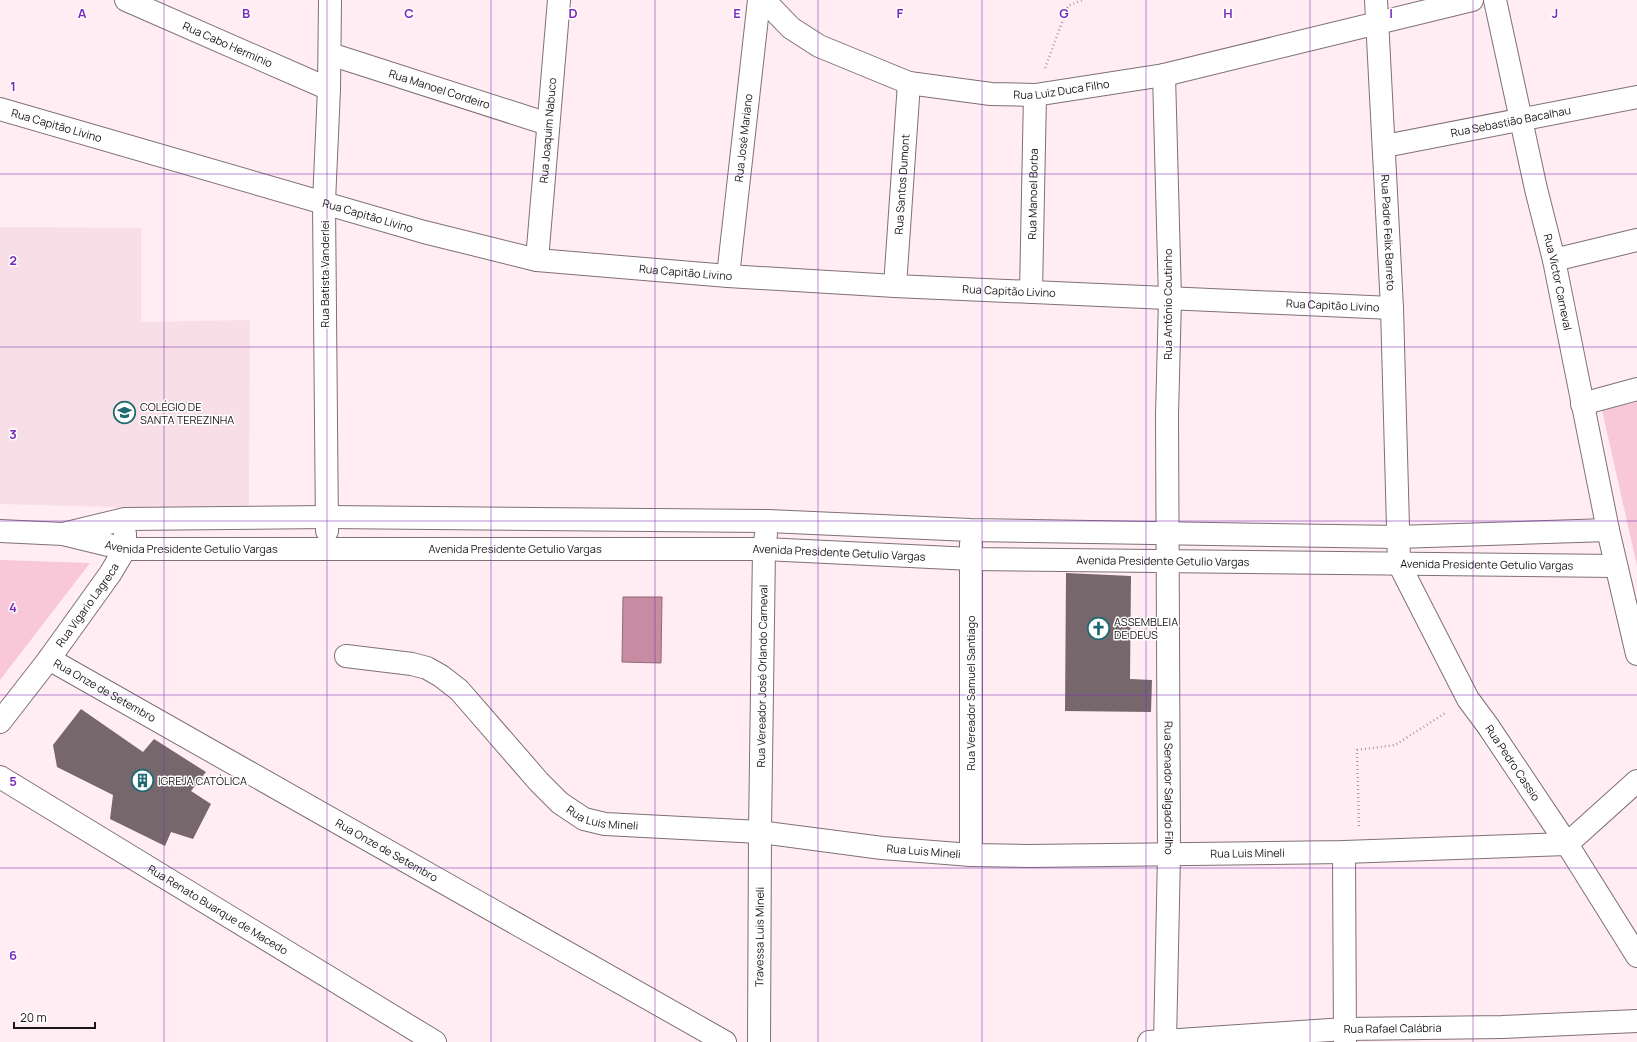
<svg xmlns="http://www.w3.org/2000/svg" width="1637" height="1042" viewBox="0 0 1637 1042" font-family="Manrope,sans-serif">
<rect width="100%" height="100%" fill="#ffedf3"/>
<path fill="#f8dfe7" d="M0,227l141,1v94l109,-2 -1,191 -249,-7z"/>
<path fill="#f8c7d8" d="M1637,402v164l-35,-156z
M0,560l90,3 -90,117z"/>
<path fill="#c88ca2" stroke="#946878" d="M623,597h39l-1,66 -39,-1z"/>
<path fill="#76676c" d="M1066,573l65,3 -1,103 22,1 -1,32 -86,-1z
M81,709l62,43 11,-13 52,33 -15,19 20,13 -18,35 -22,-7 -6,14 -55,-27 3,-24 -56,-28 -4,-22z"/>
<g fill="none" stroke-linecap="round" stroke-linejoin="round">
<defs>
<g id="street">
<path id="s1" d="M126,0l203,89"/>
<path id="s2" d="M764,0l27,28 28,18 90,37 82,11 44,1 129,-20 308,-75"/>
<path id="s3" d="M1376,0l16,308 7,256 69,135 20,27 79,118 70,112"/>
<path id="s4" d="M1495,0l41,189 18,71 54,270 29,124"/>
<path id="s5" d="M330,54l218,70"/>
<path id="s6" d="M1164,75l6,224 -3,116 2,440 -4,187"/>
<path id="s7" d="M0,109l424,123 113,28 191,16 167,10 497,22"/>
<path id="s8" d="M1385,146l252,-49"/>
<path id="s9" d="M537,260l22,-260"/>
<path d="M1554,260l83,-20"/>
<path id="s10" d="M728,276l31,-276"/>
<path id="s11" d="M895,286l14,-203"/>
<path id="s12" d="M1031,292l4,-197"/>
<path d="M1582,404l55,-15"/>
<path id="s13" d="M0,531l63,3 62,15h639l208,10 644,7"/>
<path d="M327,531l-3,-329 5,-113 1,-89"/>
<path d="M67,533l58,-14 202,-2 441,4 202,9 428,7 210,-7"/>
<path d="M971,544v311"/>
<path id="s14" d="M346,656l66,8 15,4 14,8 18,14 80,92 21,21 24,16 21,5 155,8 122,16 89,7 57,1 316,-4 223,-8 70,-63"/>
<path id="s15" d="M49,659l676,383"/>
<path id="s16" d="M0,722l49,-63 61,-85 15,-25v-15"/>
<path d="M1344,852l1,190"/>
<path id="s17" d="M759,1042l1,-210 4,-283 2,-15"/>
<path id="s18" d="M1149,1042l196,-13 157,-2 135,-6"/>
</g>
<g id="secondary">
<path id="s19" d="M0,777l435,265"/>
</g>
</defs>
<use href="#street" stroke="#7f7075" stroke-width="24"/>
<use href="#secondary" stroke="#7f7075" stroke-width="24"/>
<path stroke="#aa9ca1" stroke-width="2.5" stroke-dasharray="1 3" stroke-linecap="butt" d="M1045,68l23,-62 14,-6
M1359,826l-2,-76 38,-5 52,-33"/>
<use href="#street" stroke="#fff" stroke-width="22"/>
<use href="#secondary" stroke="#fff" stroke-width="22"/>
</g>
<path fill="none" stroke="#7b2cbf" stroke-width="1" stroke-opacity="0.55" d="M164,0v1042M327,0v1042M491,0v1042M655,0v1042M818,0v1042M982,0v1042M1146,0v1042M1310,0v1042M1473,0v1042M0,174h1637M0,347h1637M0,521h1637M0,695h1637M0,868h1637"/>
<defs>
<symbol id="school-ring" viewBox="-11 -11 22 22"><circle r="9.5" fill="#fff" stroke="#1f6a72" stroke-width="1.5"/><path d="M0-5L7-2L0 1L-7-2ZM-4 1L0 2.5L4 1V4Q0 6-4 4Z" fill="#1f6a72"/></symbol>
<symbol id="church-ring" viewBox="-11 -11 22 22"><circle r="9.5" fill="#fff" stroke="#1f6a72" stroke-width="1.5"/><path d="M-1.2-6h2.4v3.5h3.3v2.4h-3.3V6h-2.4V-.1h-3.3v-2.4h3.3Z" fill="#1f6a72"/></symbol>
<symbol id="building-ring" viewBox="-11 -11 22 22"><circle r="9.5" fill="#fff" stroke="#1f6a72" stroke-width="1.5"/><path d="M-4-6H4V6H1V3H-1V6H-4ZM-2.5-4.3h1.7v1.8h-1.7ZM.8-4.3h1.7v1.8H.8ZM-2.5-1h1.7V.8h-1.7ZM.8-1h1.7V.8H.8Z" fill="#1f6a72"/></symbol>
</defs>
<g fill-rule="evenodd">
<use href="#school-ring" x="112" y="400" width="25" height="25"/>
<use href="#church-ring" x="1086" y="616" width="25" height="25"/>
<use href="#building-ring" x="130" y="768" width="25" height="25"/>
</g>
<g text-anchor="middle" stroke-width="3" stroke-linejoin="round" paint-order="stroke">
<g font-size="11" fill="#1b1517" stroke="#fff">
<text dy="4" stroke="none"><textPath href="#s1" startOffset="111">Rua Cabo Herminio</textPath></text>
<text dy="4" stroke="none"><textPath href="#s2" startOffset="323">Rua Luiz Duca Filho</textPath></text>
<text dy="4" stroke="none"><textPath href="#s5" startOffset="115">Rua Manoel Cordeiro</textPath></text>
<text dy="4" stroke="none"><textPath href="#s8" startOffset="128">Rua Sebastião Bacalhau</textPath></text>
<text dy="4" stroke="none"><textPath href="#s7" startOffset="59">Rua Capitão Livino</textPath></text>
<text dy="4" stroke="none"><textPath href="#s9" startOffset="130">Rua Joaquim Nabuco</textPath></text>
<text dy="4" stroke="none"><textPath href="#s10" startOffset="139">Rua José Mariano</textPath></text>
<text dy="4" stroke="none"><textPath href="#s11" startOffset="102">Rua Santos Dumont</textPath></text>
<text dy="4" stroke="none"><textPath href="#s12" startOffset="98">Rua Manoel Borba</textPath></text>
<text dy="4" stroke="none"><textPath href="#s7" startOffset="383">Rua Capitão Livino</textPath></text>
<text dy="4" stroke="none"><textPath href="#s3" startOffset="233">Rua Padre Felix Barreto</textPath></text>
<text dy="4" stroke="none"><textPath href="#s7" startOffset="707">Rua Capitão Livino</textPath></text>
<text transform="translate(325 274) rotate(-90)" y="4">Rua Batista Vanderlei</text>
<text dy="4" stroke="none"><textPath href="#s4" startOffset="289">Rua Victor Carneval</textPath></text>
<text dy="4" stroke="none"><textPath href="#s7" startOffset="1031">Rua Capitão Livino</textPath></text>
<text transform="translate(1168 304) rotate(-90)" y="4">Rua Antônio Coutinho</text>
<text dy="4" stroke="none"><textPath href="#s7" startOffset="1355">Rua Capitão Livino</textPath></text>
<text dy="4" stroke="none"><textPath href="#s13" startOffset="193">Avenida Presidente Getulio Vargas</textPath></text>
<text dy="4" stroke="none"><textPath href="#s13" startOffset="517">Avenida Presidente Getulio Vargas</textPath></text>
<text dy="4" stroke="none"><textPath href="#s13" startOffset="841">Avenida Presidente Getulio Vargas</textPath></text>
<text dy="4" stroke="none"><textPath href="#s13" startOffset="1165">Avenida Presidente Getulio Vargas</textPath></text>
<text dy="4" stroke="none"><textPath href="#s13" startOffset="1489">Avenida Presidente Getulio Vargas</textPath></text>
<text dy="4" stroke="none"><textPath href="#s16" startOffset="146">Rua Vigario Lagreca</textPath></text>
<text dy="4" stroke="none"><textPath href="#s17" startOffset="366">Rua Vereador José Orlando Carneval</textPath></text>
<text dy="4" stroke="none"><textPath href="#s15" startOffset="64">Rua Onze de Setembro</textPath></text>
<text transform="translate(971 693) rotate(-90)" y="4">Rua Vereador Samuel Santiago</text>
<text dy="4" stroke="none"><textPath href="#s3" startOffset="794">Rua Pedro Cassio</textPath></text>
<text dy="4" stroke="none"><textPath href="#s6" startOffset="713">Rua Senador Salgado Filho</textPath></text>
<text dy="4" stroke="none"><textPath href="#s14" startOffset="319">Rua Luis Mineli</textPath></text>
<text dy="4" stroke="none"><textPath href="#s15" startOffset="388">Rua Onze de Setembro</textPath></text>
<text dy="4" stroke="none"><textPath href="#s14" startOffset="643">Rua Luis Mineli</textPath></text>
<text dy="4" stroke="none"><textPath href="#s14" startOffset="967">Rua Luis Mineli</textPath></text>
<text dy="4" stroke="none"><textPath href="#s19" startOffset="255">Rua Renato Buarque de Macedo</textPath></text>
<text dy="4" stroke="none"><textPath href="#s17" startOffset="105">Travessa Luis Mineli</textPath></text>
<text dy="4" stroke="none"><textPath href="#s18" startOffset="244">Rua Rafael Calábria</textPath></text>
</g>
<g font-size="11" fill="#1b1517" stroke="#fff" text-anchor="start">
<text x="140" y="411">COLÉGIO DE<tspan x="140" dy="13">SANTA TEREZINHA</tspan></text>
<text x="1114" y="626">ASSEMBLEIA<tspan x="1114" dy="13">DE DEUS</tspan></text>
<text x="158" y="785">IGREJA CATÓLICA</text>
</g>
</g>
<g font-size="13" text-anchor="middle" font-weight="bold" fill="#7b2cbf" stroke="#fff" stroke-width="3" stroke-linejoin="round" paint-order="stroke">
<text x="82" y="18">A</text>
<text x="246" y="18">B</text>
<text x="409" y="18">C</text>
<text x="573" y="18">D</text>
<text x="737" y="18">E</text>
<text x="900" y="18">F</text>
<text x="1064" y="18">G</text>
<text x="1228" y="18">H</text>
<text x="1391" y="18">I</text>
<text x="1555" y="18">J</text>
<text x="13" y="91">1</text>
<text x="13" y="265">2</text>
<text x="13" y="439">3</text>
<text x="13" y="612">4</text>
<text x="13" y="786">5</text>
<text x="13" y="960">6</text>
</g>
<path d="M14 1022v6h81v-6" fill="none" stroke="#1b1517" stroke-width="2"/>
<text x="20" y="1022" font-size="12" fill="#1b1517" stroke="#ffffff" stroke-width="3" paint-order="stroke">20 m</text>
</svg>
